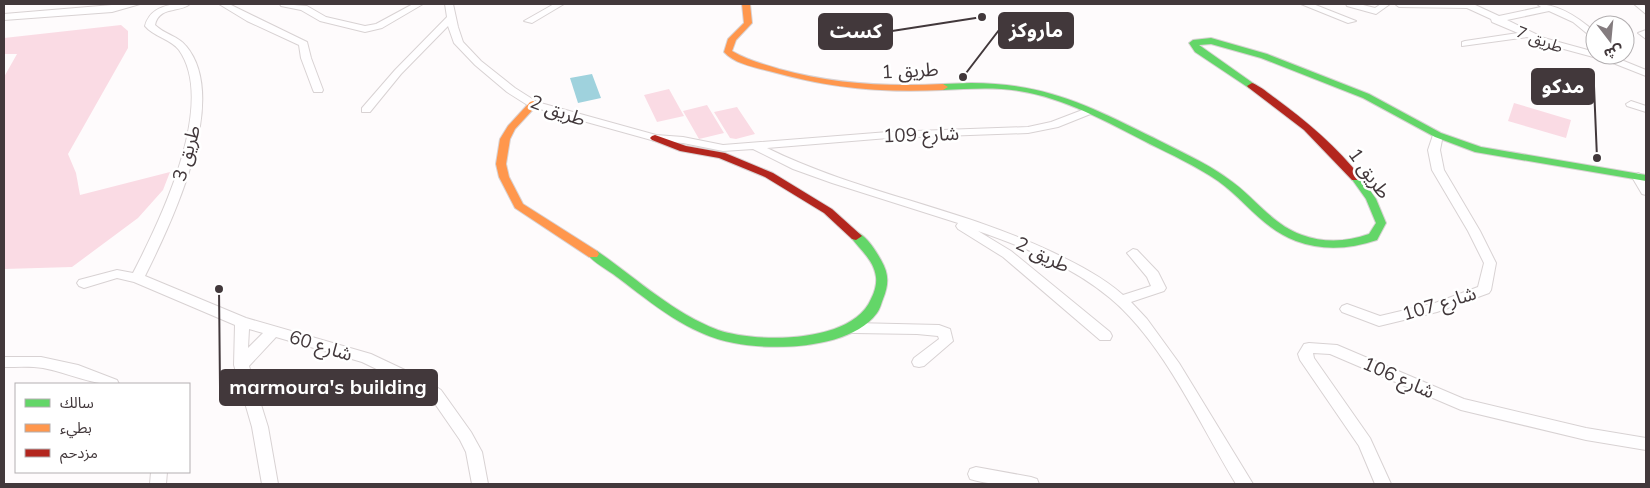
<svg xmlns="http://www.w3.org/2000/svg" width="1650" height="488" viewBox="0 0 1650 488" font-family="Mulish,'Noto Sans Arabic',sans-serif">
<rect width="100%" height="100%" fill="#fefbfc"/>
<path fill="#fadbe4" d="M121,25l7,6v17l-60,106 8,19 4,22 90,-23 -7,18 -25,28 -66,49 -68,2v-192l13,-23h-13v-16z
M669,89l15,27 -27,6 -13,-27z
M1514,103l57,17 -5,18 -58,-17z
M707,105l17,28 -25,6 -16,-28z
M737,107l18,27 -19,5 -6,-1 -16,-26z"/>
<path fill="#9fd2dd" d="M592,74l9,24 -23,5 -8,-25z"/>
<g fill="none" stroke-linecap="round" stroke-linejoin="round">
<defs>
<path id="street" d="M124,4h16l-28,8 -108,8v-6z
M174,4h16c-11,9 -31,2 -35,21 9,9 23,11 31,21 45,53 -15,178 -41,230l101,42 125,36 55,26 15,10 30,42 11,20 6,32h-16l-6,-32 -6,-12 -29,-42 -15,-10 -54,-26 -86,-25 -27,29 19,61 10,57h-16l-10,-57 -18,-62 1,-40 -101,-43 -17,-4 -33,10 -5,-2 -2,-3 2,-3 38,-10 16,3c27,-52 84,-169 46,-223 -8,-11 -25,-13 -34,-24 4,-15 15,-19 29,-22zM249,329l14,4 -15,15z
M219,4h10l78,38 4,16 12,32 -1,2h-8l-1,-2 -12,-32 -2,-13 -52,-24z
M280,4l27,2 19,11 39,9 11,-2 37,-20h10l-41,24 -17,4 -45,-11 -19,-11 -20,-4z
M445,4h8l5,23 5,15 18,19 34,27 22,14 119,33 27,2 40,8 165,-13 140,-5 23,-5 34,-13h8v4l-35,14 -30,6 -140,5 -121,10c91,45 194,60 285,104 25,12 51,25 71,43l28,-9 -4,-9 -20,-24 6,-4 4,1 21,22 8,16 -2,3 -33,11 16,17 32,44 74,121h-17c-36,-59 -72,-141 -126,-186 -37,-31 -86,-51 -132,-67l33,20 99,81 2,4 -2,4h-10l-97,-83 -45,-28 -2,-3 2,-3 -126,-40 -39,-14 -40,-20 -30,2 -40,-8 -28,-2 -126,-35 -22,-14 -32,-27 -21,-22 -6,-17 -47,48 -31,38h-8v-4l33,-38 52,-53z
M554,4h10l-32,19 -8,-2z
M1301,4h12l43,17 -8,2z
M1346,4h13l16,4 6,-4h9l-14,10 -29,-8z
M1395,4h78l26,12 42,-9 -4,-3c22,0 42,14 58,28v8l-22,-18 -24,-11 -42,9 37,18 51,14v3l19,2 32,13v6l-38,-15 -70,-19 -11,-5 -65,9v-4l3,-1 53,-8 -26,-11 -1,-3 -24,-11 -68,-1z
M1634,4h9l3,3v7z
M1646,30v9l-8,-6z
M1631,101l15,5v6l-19,-6 -1,-2z
M1438,132l5,3 -3,15 4,20 36,61 16,32 -5,27 -2,3 -52,19 -58,14 -37,-14 -2,-3 2,-3 5,-2 33,12 55,-13 43,-16 6,-24 -16,-32 -36,-61 -4,-20 5,-15z
M1638,173l4,2 4,6v14l-4,-1 -10,-17z
M854,323l85,2 11,4 3,12 -29,25 -5,1 -5,-1 -2,-4 2,-4 25,-19 -1,-3 -21,-2 -63,-1 -5,-1 -2,-4 2,-4z
M1309,343l28,2 127,54 122,29 60,10v12l-60,-10 -125,-30 -131,-56 -17,-1 1,5 56,80 21,46h-16l-16,-38 -59,-86 -2,-6 6,-10z
M4,357h37l37,8 39,15 2,4c-27,2 -49,-11 -76,-16 -12,-2 -26,-1 -39,-1z
M976,467l55,10 6,2 2,5c-22,1 -47,2 -69,-5l-2,-5 2,-5z
M151,472h16l-1,12h-16z"/>
<path id="fast" d="M1211,38l56,16 102,40 72,39 40,14 165,28v6l-171,-29 -40,-15 -72,-39 -102,-40 -50,-14 -12,1 58,41 -2,2h-6l-54,-36 -6,-9 4,-3z
M971,83c74,0 119,23 183,55 25,13 51,24 73,40 27,18 44,46 75,57 22,8 45,7 67,-1l7,-11 -10,-24 -15,-21 5,-3 4,1 16,23 10,24 -9,17c-27,9 -54,11 -81,1 -33,-12 -51,-41 -78,-60 -22,-15 -46,-26 -70,-38 -41,-21 -83,-45 -129,-52 -25,-4 -51,-2 -76,-1l-5,-3 5,-3z
M856,232c10,3 20,19 25,28 8,14 8,24 2,39 -2,5 -3,10 -6,14 -26,36 -103,38 -143,30 -45,-8 -81,-39 -117,-66 -9,-7 -23,-14 -30,-23l2,-3h8c39,27 76,62 121,79 38,13 134,14 153,-31 3,-6 6,-14 5,-22 -2,-17 -16,-27 -26,-41z"/>
<path id="slow" d="M742,4h8l2,19 -16,17 -4,11c15,9 31,13 47,18 55,15 108,18 164,15l5,3 -5,3c-62,3 -114,-2 -174,-19 -15,-4 -34,-7 -45,-19l4,-13 16,-16z
M533,101l5,3 -23,25 -5,10 -4,25 3,13 14,27 74,47 2,3 -2,3h-8l-74,-49 -16,-31 -3,-13 4,-25 8,-13 22,-24z"/>
<path id="jam" d="M1252,83c8,3 16,10 23,15 31,23 63,49 86,80l-1,2h-8l-48,-50 -55,-42 -2,-2z
M655,135l31,11 39,7 48,20 59,36 30,27 -6,4 -4,-1 -28,-26 -59,-36 -46,-19 -39,-7 -28,-11 -2,-2 2,-2z"/>
</defs>
<use href="#street" stroke="#d8d2d3" stroke-width="2"/>
<use href="#fast" stroke="#d8d2d3" stroke-width="2"/>
<use href="#slow" stroke="#d8d2d3" stroke-width="2"/>
<use href="#jam" stroke="#d8d2d3" stroke-width="2"/>
<use href="#street" fill="#fffeff" fill-rule="evenodd"/>
<use href="#fast" fill="#63d668" fill-rule="evenodd"/>
<use href="#slow" fill="#ff974d" fill-rule="evenodd"/>
<use href="#jam" fill="#b3261e" fill-rule="evenodd"/>
</g>
<g text-anchor="middle" stroke-width="5" stroke-linejoin="round" paint-order="stroke">
<g font-size="16" fill="#42383b" stroke="#fff">
<text transform="translate(1540 39) rotate(21)" y="6">7 طريق</text>
</g>
<g font-size="19" fill="#42383b" stroke="#fff">
<text transform="translate(910 70) rotate(-3)" y="7">طريق 1</text>
<text transform="translate(558 110) rotate(20)" y="7">طريق 2</text>
<text transform="translate(921 134) rotate(-2)" y="7">شارع 109</text>
<text transform="translate(186 153) rotate(-74)" y="7">طريق 3</text>
<text transform="translate(1370 173) rotate(54)" y="7">طريق 1</text>
<text transform="translate(1043 254) rotate(26)" y="7">طريق 2</text>
<text transform="translate(1439 303) rotate(-17)" y="7">شارع 107</text>
<text transform="translate(321 345) rotate(17)" y="7">شارع 60</text>
<text transform="translate(1399 377) rotate(24)" y="7">شارع 106</text>
</g>
</g>
<path fill="none" stroke="#42383b" stroke-width="2" d="M963 77L999 30M982 17L892 31M1597 158L1594 86M219 289L220 387"/>
<g fill="#42383b" stroke="#fff" stroke-width="2">
<circle cx="963" cy="77" r="5"/>
<circle cx="982" cy="17" r="5"/>
<circle cx="1597" cy="158" r="5"/>
<circle cx="219" cy="289" r="5"/>
</g>
<g fill="#42383b" stroke="#42383b" stroke-width="2">
<rect x="999" y="13" width="74" height="35" rx="5"/>
<rect x="819" y="14" width="73" height="35" rx="5"/>
<rect x="1532" y="69" width="62" height="35" rx="5"/>
<rect x="220" y="370" width="217" height="35" rx="5"/>
</g>
<g font-size="20" text-anchor="middle" font-weight="bold" fill="#fff">
<text x="1036" y="37">ماروكز</text>
<text x="856" y="38">كست</text>
<text x="1563" y="93">مدكو</text>
<text x="328" y="394">marmoura's building</text>
</g>
<rect width="1650" height="488" fill="none" stroke="#42383b" stroke-width="10"/>
<rect x="15" y="383" width="175" height="90" fill="#ffffff" stroke="#b3afb1"/>
<rect x="25" y="399" width="25" height="8" fill="#63d668" stroke="#b3afb1"/>
<text x="60" y="408" font-size="15" fill="#42383b">سالك</text>
<rect x="25" y="424" width="25" height="8" fill="#ff974d" stroke="#b3afb1"/>
<text x="60" y="433" font-size="15" fill="#42383b">بطيء</text>
<rect x="25" y="449" width="25" height="8" fill="#b3261e" stroke="#b3afb1"/>
<text x="60" y="458" font-size="15" fill="#42383b">مزدحم</text>
<g transform="translate(1610 40) rotate(164)"><circle r="24" fill="#ffffff" stroke="#b3afb1"/>
<path d="M0-4L9 19L0 12L-9 19Z" fill="#847c7f"/>
<text y="-8" font-size="14" font-weight="bold" text-anchor="middle" fill="#42383b">ش</text>
</g>
</svg>
